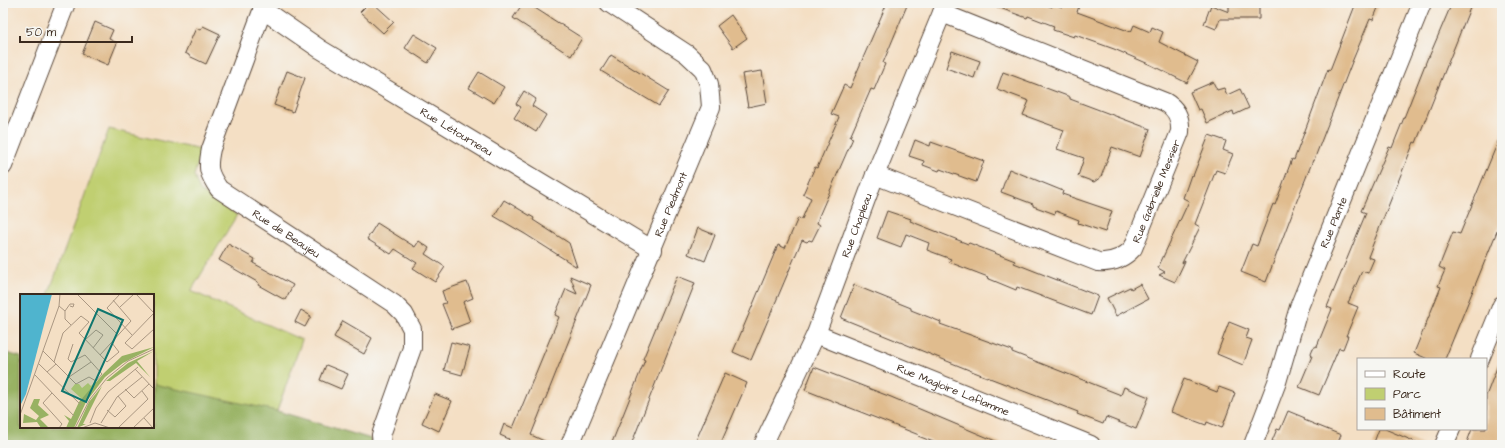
<svg xmlns="http://www.w3.org/2000/svg" width="1505" height="448" viewBox="0 0 1505 448" font-family="'Architects Daughter',sans-serif">
<rect width="100%" height="100%" fill="#f6f6f2"/>
<filter id="ink" filterUnits="userSpaceOnUse"><feTurbulence type="fractalNoise" baseFrequency=".025" numOctaves="2"/><feDisplacementMap in="SourceGraphic" scale="8" xChannelSelector="R" yChannelSelector="G"/><feConvolveMatrix kernelMatrix="1 2 1 2 8 2 1 2 1" color-interpolation-filters="sRGB"/></filter>
<filter id="wash" filterUnits="userSpaceOnUse"><feTurbulence type="fractalNoise" baseFrequency=".012" numOctaves="4" result="noise"/><feDisplacementMap in="SourceGraphic" scale="16" xChannelSelector="R" yChannelSelector="G"/><feGaussianBlur stdDeviation="0.9" result="paint"/><feColorMatrix in="noise" values="0 0 0 0 0 0 0 0 0 0 0 0 0 0 0 0 0 1.4 0 .05"/><feComposite in="paint" operator="in"/></filter>
<g filter="url(#wash)">
<rect width="100%" height="100%" fill="#f4dfc4"/>
<path fill="#c0cf71" stroke="#7e7c48" d="M109,129l92,21 -7,26 6,15 37,24 -46,76 111,49 -25,71 94,28v6h-216l-2,-18v-132h-105z"/>
<path fill="#98b263" stroke="#6a6e40" d="M3,352l18,5v70h132v-43l124,27 94,28v6l-368,-1z"/>
<g id="blocks">
<path fill="#e0bc8e" d="M369,3h4l21,19 -11,11 -23,-21z
M523,3h4l55,35 -11,18 -58,-38z
M887,3h21l-25,60 2,1 -11,26 -3,-1 -21,48 3,1 -34,78 -2,7 3,2 -8,16 -3,-1 -2,2 -5,-2 -51,120 -18,-8 45,-107 7,3 13,-30 4,1 9,-21 -8,-4 12,-27 2,1 22,-51 -8,-3 13,-29 6,3z
M990,3h50l12,4 1,-3 9,3 2,-4h16l-3,9 54,20 3,-7 16,7 2,-5 11,5 -4,10 39,20 -11,21 -36,-18 -37,-16 -39,-14 -1,2 -21,-7 1,-4 -26,-10 -1,2 -38,-14z
M1229,3h26v3h4v13h-39l-4,10 -12,-5 7,-19 18,7z
M1356,3h24l-7,17 -3,-1 -18,43 -38,98h-1l-17,43 -30,79 -25,-10 11,-28 5,2 16,-42 2,1 17,-46 2,1 34,-91 2,1z
M1452,3h20l-56,140 -2,-1 -41,102 -5,13 6,2 -6,14 -6,-2 -14,32 10,4 -12,29h2l-5,13 -4,-1 -20,47 -20,-8 13,-31 -1,-3 2,-5 4,-2 15,-37 -5,-2 39,-94 -5,-2 28,-64 3,1 36,-91h1z
M731,15l16,23 -14,10 -16,-22z
M95,22l18,8 -4,9 8,4 -9,22 -26,-11z
M203,26l17,8 -14,30 -17,-8v-1l-4,-2 11,-25 4,2z
M414,34l23,14 -9,15 -23,-15z
M952,51l28,10 -6,17 -28,-10z
M611,55l58,36 -10,15 -58,-35z
M287,71l18,7 -12,34 -19,-7z
M762,71l5,32 -19,4 -6,-33z
M479,72l25,15 -10,16 -25,-15z
M1003,72l67,25v2l80,30 -10,28 -28,-10 -11,30 -7,5 -16,-6 6,-18 -27,-9 7,-19 -41,-15 6,-14 -32,-12z
M1213,82l4,8 7,-2 3,7 13,-6 9,19 -15,7 -1,-4 -26,12 -6,-14 -3,1 -8,-18z
M524,91l12,8 -4,7 14,9 -10,17 -22,-14 7,-11 -5,-3z
M1502,132v87l-57,140h-17l-14,-6 27,-66 -3,-1 7,-16 -6,-3 14,-35 7,2z
M1209,135l17,6 -3,9 10,4 -8,19 -9,-3 -21,54 5,3 -18,36 3,-2 -10,21 -16,-7 6,-3 -7,-4 31,-67 -6,-3 8,-23 2,1z
M915,140l15,6 1,-4 53,19 -8,21 -36,-13 -1,2 -16,-6 1,-4 -15,-5z
M1009,169l54,22 -1,3 50,17 -7,21 -27,-9 1,-3 -23,-9 -1,3 -22,-8v-2l-32,-12z
M504,200l30,18 -1,2 36,23 8,24 -52,-33 -31,-18z
M887,211l24,8 -1,2 58,23 1,-1 46,18 -1,2 84,33 -7,19 -74,-28 -1,3 -29,-12 1,-1 -39,-15 2,-3 -24,-9 2,-7 -23,-9 -5,13 -24,-9z
M377,223l38,24 4,-6 10,7 -4,6 20,13 -10,15 -22,-14 4,-5 -22,-14 -4,5 -24,-15z
M698,228l17,7 -10,26 -17,-7z
M228,244l27,15 -2,4 40,22 -8,15 -27,-15 1,-2 -40,-23z
M570,276l21,9 -60,150 22,10h-46l2,-6 -9,-4 4,-11 9,4 46,-111 -4,-2 11,-26 11,5z
M677,276l18,7 -64,162h-20l34,-85 -2,-1z
M467,282l6,16 -10,4 7,20 -18,7 -10,-25 4,-1 -4,-12z
M1140,284l8,15 -32,17 -9,-18 23,-11 1,2z
M854,285l57,23v2l30,12 -1,2 72,26v2l109,43 3,-8 25,10 -13,32 -30,-12 -3,7 -26,-10 1,-2 -104,-40 -133,-54z
M301,310l10,6 -6,11 -10,-5z
M343,321l29,17 -8,16 -30,-17z
M1229,322l20,8 -3,8 6,2 -9,25 -26,-11z
M451,342l19,5 -8,28 -18,-5z
M1501,357l1,88h-36l6,-16h14v-33z
M326,365l22,9 -7,15 -21,-9z
M814,367l77,30 114,48h-64l-23,-9 1,-1 -114,-45z
M725,373l22,10 -27,62h-26z
M1184,379l33,13 2,-5 16,6 -13,35 -15,-6 -1,3 -35,-13z
M435,394l17,7 -13,30 -17,-8z
M1288,411l17,7 -1,2 37,15 -4,10h-55l-10,-4 5,-12 3,1z
M1379,429h6l38,16h-50z"/>
</g>
</g>
<g filter="url(#ink)">
<use href="#blocks" fill-opacity="0" stroke="#574537" stroke-width="1"/>
<g fill="none" stroke-linecap="round" stroke-linejoin="round">
<defs>
<g id="minor">
<path id="s1" d="M265,3l-54,146c-4,19 -3,24 8,40l175,115 10,10 8,15v19l-31,87 1,10"/>
<path id="s2" d="M262,9l58,40 333,201"/>
<path d="M3,166l63,-163"/>
<path id="s3" d="M875,175l223,87c14,1 25,-3 35,-14l47,-116c1,-13 -3,-23 -15,-30l-223,-89"/>
<path id="s4" d="M816,334l275,111"/>
<path d="M1480,359l22,-54"/>
<path id="s5" d="M570,445l141,-338 -2,-23 -6,-15 -16,-15 -78,-51"/>
<path id="s6" d="M763,445l53,-111 59,-159 71,-172"/>
<path id="s7" d="M1253,445l24,-63 22,-75 123,-304"/>
<path d="M1444,445l7,-16"/>
</g>
</defs>
<use href="#minor" stroke="#574537" stroke-width="20"/>
<use href="#minor" stroke="#fff" stroke-width="18"/>
</g>
</g>
<g text-anchor="middle" stroke-width="3" stroke-linejoin="round" paint-order="stroke">
<g font-size="11" fill="#3b2a1e" stroke="#f6f6f2">
<text dy="4" stroke="none"><textPath href="#s2" startOffset="230">Rue Létourneau</textPath></text>
<text dy="4" stroke="none"><textPath href="#s3" startOffset="340">Rue Gabrielle Messier</textPath></text>
<text dy="4" stroke="none"><textPath href="#s5" startOffset="261">Rue Piedmont</textPath></text>
<text dy="4" stroke="none"><textPath href="#s7" startOffset="237">Rue Plante</textPath></text>
<text dy="4" stroke="none"><textPath href="#s6" startOffset="239">Rue Chapleau</textPath></text>
<text dy="4" stroke="none"><textPath href="#s1" startOffset="279">Rue de Beaujeu</textPath></text>
<text dy="4" stroke="none"><textPath href="#s4" startOffset="148">Rue Magloire Laflamme</textPath></text>
</g>
</g>
<g transform="translate(20 294)">
<rect width="134" height="134" fill="#f4dfc4"/>
<path d="M75,88l2,1 -18,19 3,-3 -11,-10 4,-5h4l3,4 6,-5 3,3z" fill="#c0cf71"/>
<path d="M134,53l-31,16 -18,14 -19,25 -12,26h-8l3,-7 -5,-6 7,4 8,-17 25,-29 18,-17zM134,57l-17,10 13,16 -14,-14 -26,18h-4l22,-18zM82,92l-19,38h3l-9,4 12,-26zM14,105h6l-2,6 11,10 -9,4 9,9h-8l-4,-6 -14,1 1,-9 12,6 3,-4 -9,-8z" fill="#98b263"/>
<path d="M0,0h32l-26,100 -6,12z" fill="#4fb4ce"/>
<path fill="none" stroke="#aa9782" stroke-width="1" d="M57,0l40,40M100,0l-13,14 25,27M116,0l18,19M39,12l6,5v8l6,6M100,13l14,-13M45,17l5,-7h4l-1,3 -3,-1M134,19l-29,30 7,6 22,-20M65,46l11,-10 7,5 -10,13M23,57l33,33 13,-7 7,4 6,-7 -17,-19 -14,7 -3,-3 5,-15M80,61l31,-34 -18,-21M34,68l9,-29 18,-17 8,6 -10,11 28,29 12,-10 -7,-9M19,70l42,41M115,75l19,20M27,78l9,-8M15,81l39,41M49,83l22,-15M105,95l9,9 15,-14M32,99l-9,10 19,21 -3,4M87,116l8,7 11,-11 -8,-10M0,121l39,-109 1,-12M124,124l9,10M70,129l6,-15 12,-16 30,-25M81,129l16,-26 25,-20M55,134l15,-29 17,-21 21,-17 26,-12M62,134l13,-5 15,5M98,134l30,-29 -6,-8M113,134l21,-20"/>
<path fill="#0f766e" fill-opacity="0.15" stroke="#0f766e" stroke-width="2" d="M78,15l25,11 -37,82 -24,-11z"/>
<rect width="134" height="134" fill="none" stroke="#3b2a1e" stroke-width="2"/>
</g>
<rect width="1505" height="448" fill="none" stroke="#f6f6f2" stroke-width="16"/>
<rect x="1357" y="358" width="130" height="72" fill="#f6f6f2" stroke="#aba49d"/>
<rect x="1365" y="371" width="20" height="6" fill="#ffffff" stroke="#aba49d"/>
<text x="1393" y="378" font-size="12" fill="#3b2a1e">Route</text>
<rect x="1365" y="388" width="20" height="12" fill="#c0cf71" stroke="#aba49d"/>
<text x="1393" y="398" font-size="12" fill="#3b2a1e">Parc</text>
<rect x="1365" y="408" width="20" height="12" fill="#e0bc8e" stroke="#aba49d"/>
<text x="1393" y="418" font-size="12" fill="#3b2a1e">Bâtiment</text>
<path d="M20 36v6h112v-6" fill="none" stroke="#3b2a1e" stroke-width="2"/>
<text x="26" y="36" font-size="12" fill="#3b2a1e" stroke="#f6f6f2" stroke-width="3" paint-order="stroke">50 m</text>
</svg>
